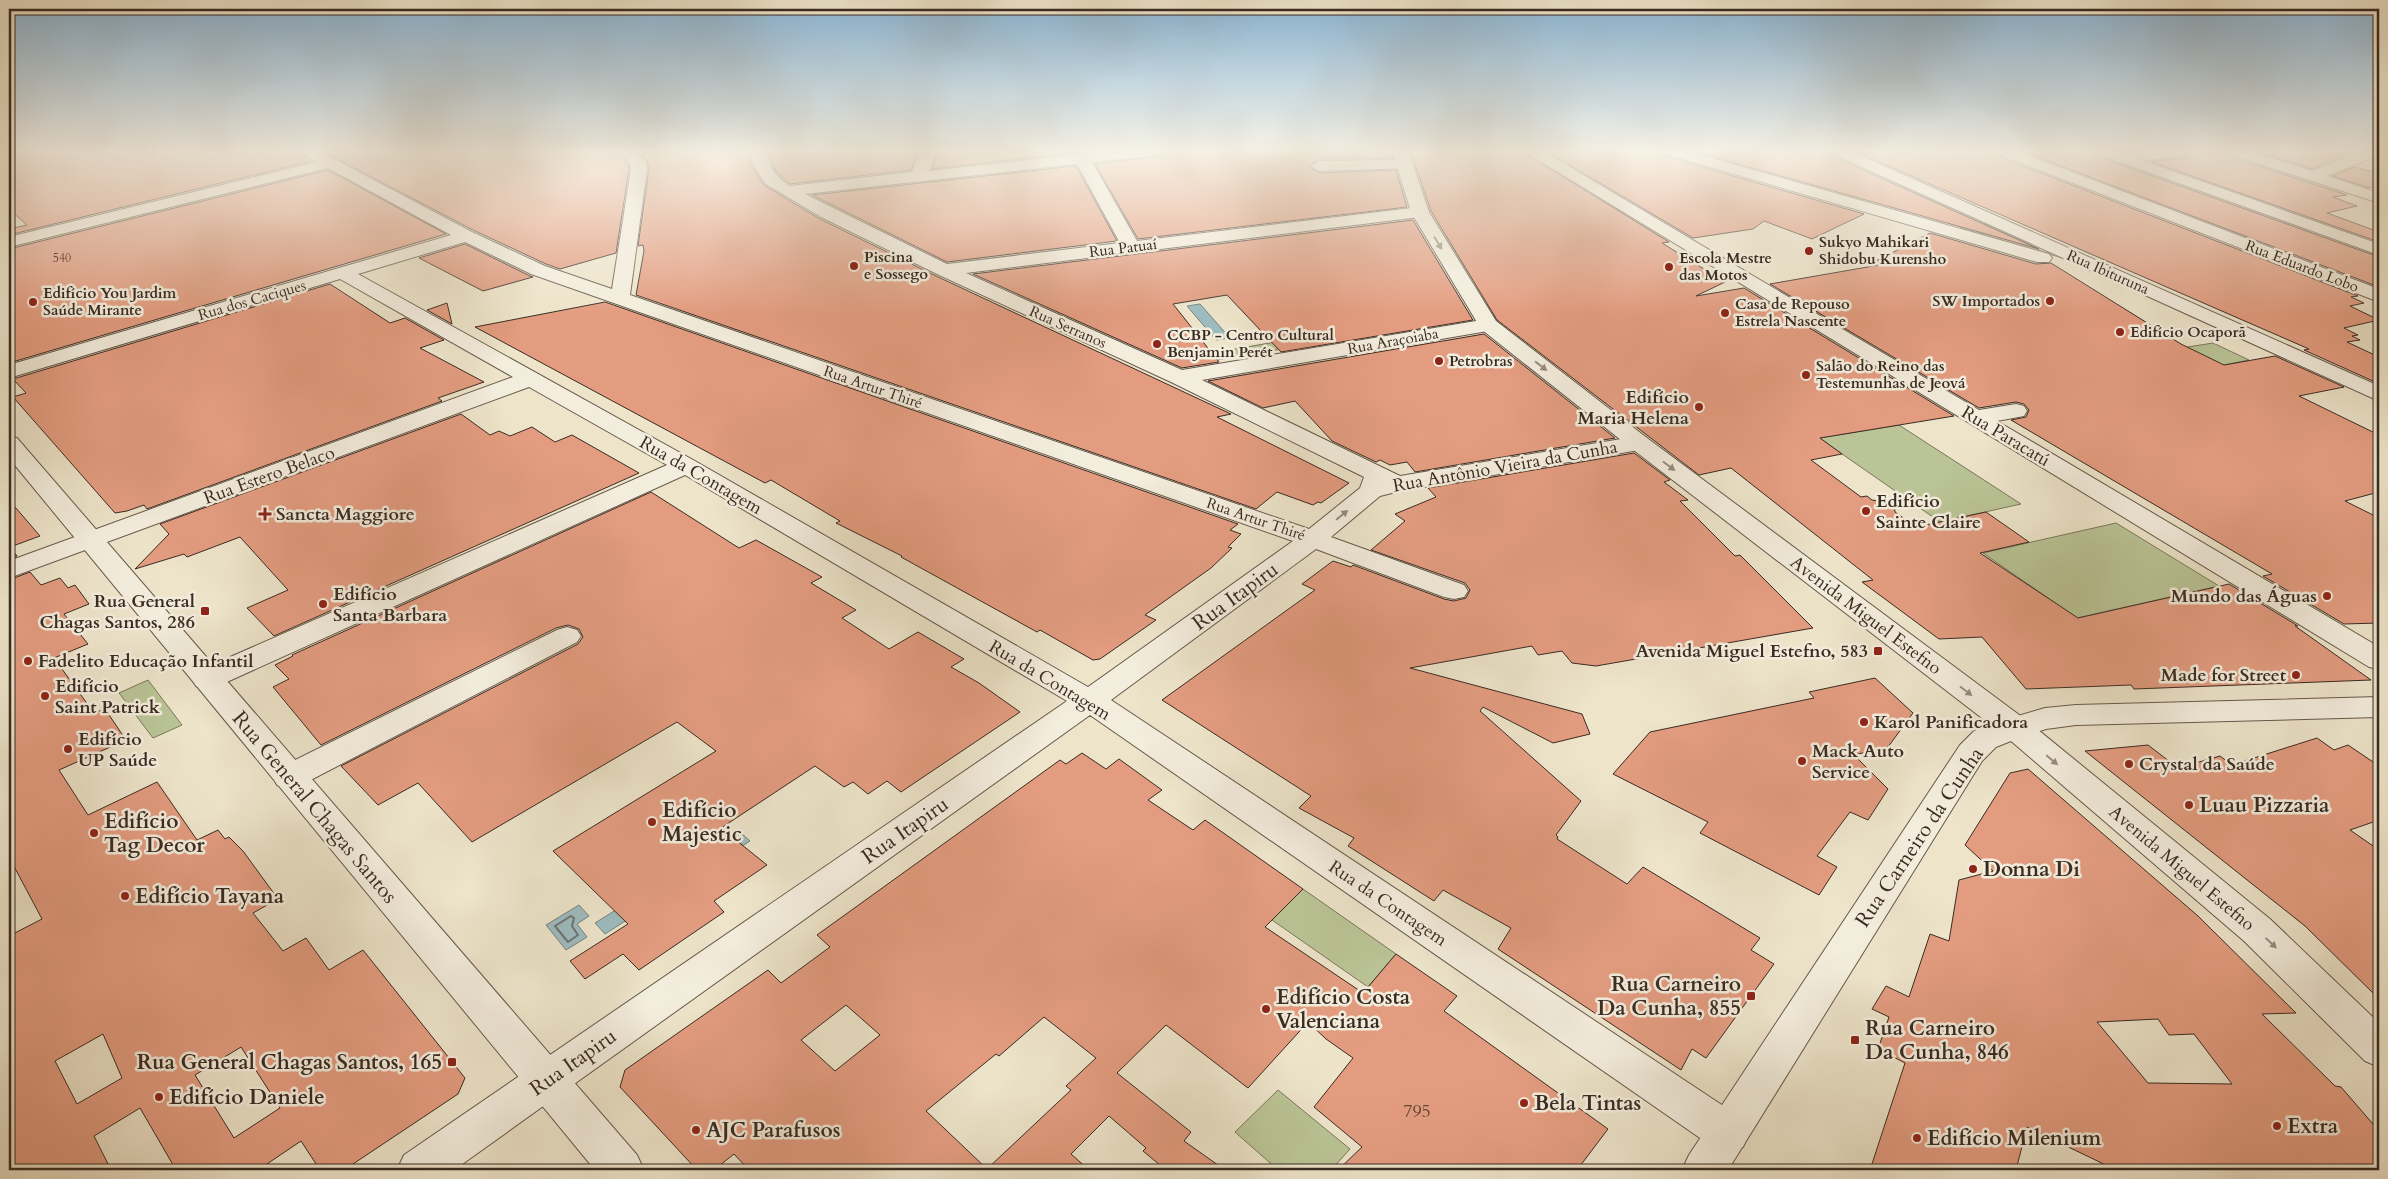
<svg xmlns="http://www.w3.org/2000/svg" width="2388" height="1179" viewBox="0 0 2388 1179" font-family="Cardo,serif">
<rect width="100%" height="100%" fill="#ede4ca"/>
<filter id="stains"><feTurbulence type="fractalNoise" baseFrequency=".004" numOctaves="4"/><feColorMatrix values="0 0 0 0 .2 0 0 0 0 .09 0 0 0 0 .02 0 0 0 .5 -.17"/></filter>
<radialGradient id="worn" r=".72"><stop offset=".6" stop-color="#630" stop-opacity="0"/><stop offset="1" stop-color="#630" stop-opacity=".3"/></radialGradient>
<path fill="#bac496" stroke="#7a785c" d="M1991,223l78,37 -109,-32z
M1379,324l8,7 -170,29 -5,-7z
M2213,343l36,17 -44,9 -36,-19z
M1899,425l122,79 -81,18 -121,-84z
M2116,523l103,63 -142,32 -94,-65z
M148,680l34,45 -29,13 -34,-45z
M1303,889l93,65 -28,33 -96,-67z
M1278,1090l72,59 -19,21h-53l-43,-38z"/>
<path fill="#9dbcc0" stroke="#758281" d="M1200,304l30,34 -14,2 -29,-34z
M740,832l10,9 -145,93 -10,-11z
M579,905l10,11 -12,8 10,13 -21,13 -20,-25z"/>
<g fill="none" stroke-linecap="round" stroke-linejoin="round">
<path stroke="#6c7471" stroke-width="2" d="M571,916l3,2 -2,8 6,9 -10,7 -13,-16z"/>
</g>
<path fill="#e39c80" stroke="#3a2b22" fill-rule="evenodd" d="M53,150h145l14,9 39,-9h45l15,11 -302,74v-6l18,-4 -18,-16v-49z
M320,150h296l12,14 1,5 -13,84 -56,16 -14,-5 -73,-34z
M636,150h112l2,14 14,21 56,34 116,57 295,138 -14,3 132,66 -28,20 -3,-1 -5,3 -36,-13 -21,17 -620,-214 8,-44 -1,-6 -5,1 11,-77 -2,-8z
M768,150l131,1 20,-1 -8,20 -121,14 -15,-14z
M939,150h161l-168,19z
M1209,150h181l3,8 -74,1 -10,8 10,6 77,-3 11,37 -269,32 -43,-75z
M1410,150h110l149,92 -7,1 63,39 -29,14 48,-8 210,128 -134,22 22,16 -31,6 50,37 6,-1 5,4 22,3 1,9 21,15 70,-15 43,30 -49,11 98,65 151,-34 69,42h-3l76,54 -237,9 -3,-4 -105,4 -44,-52 -43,2 -77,-57 11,-2 -142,-112 -32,7 -202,-155 -66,-109z
M1544,150h113l4,5 203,59 -52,25 -48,-18 -11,8 -60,9z
M1689,150h137l4,5 209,94z
M1852,150h139l4,5 363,141 -7,1 13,6 -14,3 29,14 -35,8 14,7 -6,1 8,4 -13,2 32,15v23l-6,1 -69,-31 5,-1z
M2019,150h71l4,5 285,102v30z
M2198,150h23l4,5 122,40 -14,2 24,9 -30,7 52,19v10l-227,-80 36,-5z
M2251,150h100l1,2 -40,17z
M1076,166l41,75 -170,21 -135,-67z
M2354,167l25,6v9l-9,6 -37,-12z
M328,170l118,64 -437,129v-114z
M1413,220l60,100 -192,32 -54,-57 -54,9 46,58 -37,6 -209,-94z
M1930,233l106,31 15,-1 130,81 43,21 51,-9 69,31 -45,9 80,39v57l-34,9 34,17v105l-35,1 -81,-48 9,-2 -261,-154 15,-3 3,-7 -5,-6 -8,-2 -37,6 -209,-124 109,-19 -7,-2z
M465,244l65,32 3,1 -50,14 -64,-33z
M330,284l60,39 15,-5 39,22 -24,8 64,34 -46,16 4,3 -295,108 -3,-4 -17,6 -12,2 -102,-116 13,-4 -13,-14z
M605,302l633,222 -8,6 11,4 -13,13 4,1 -21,20 -66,47 11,5 -56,39 -7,1 -53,-30 -3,2 -136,-75 1,-1 -66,-33 4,-2 -69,-41 -6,3 -290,-156z
M447,303l5,21 -25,-14z
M1484,334l131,104 -200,34 -8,-10 -17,3 -10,-5 -4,2 -44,-21 -37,-40 -32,7 -55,-27z
M461,414l29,21 9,-4 11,5 22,-9 23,15 17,-7 67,38 -365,163 -27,-28 41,-18 -48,-53 -53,20 -3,-3 -49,15 34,-35 -9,-10z
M1634,453l36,27 -6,2 24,18 -8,1 55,55 5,-1 73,73 -217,38 -24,-3 -10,-12 -24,4 -6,-9 -122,22 172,46 8,20 -37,9 -70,-36 -3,4 101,90 -25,34 2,2 -1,2 70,45 16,-17 117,71 -9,12 23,14 -68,94 -14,-9 -11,21 -183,-121 13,-21 -68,-38 -9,11 -86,-55 6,-8 -55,-30 12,-12 -149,-96 153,-110 -13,-6 31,-23 18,6 2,-2 91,34 10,2 12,-3 4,-8 -5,-7 -94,-33 34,-29 -10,-7 41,-17 -8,-9z
M651,492l88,56 17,-8 66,37 -11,6 45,27 -14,8 47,31 29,-17 46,27 -13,8 28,16 41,29 -119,80 -14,-11 -19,13 -15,-12 -9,5 -29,-21 -94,62 46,37 -53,36 10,11 -85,58 -16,-16 -38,25 -15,-18 58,-37 -75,-73 163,-100 -39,-29 -205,120 -54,-59 -40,22 -37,-39 237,-122 5,-7 -4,-8 -11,-4 -12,3 -235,117 -48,-58 16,-8 -14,-14 18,-9 -1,-1z
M9,500l31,36 -30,11 7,9 -8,3z
M30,572l11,13 19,-7 8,10 7,-3 14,19 -25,10 24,30 -34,14 40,55 11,-4 21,31 -67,30 29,45 69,-33 40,58 21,-10 7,9 4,-2 14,14 35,48 -25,14 30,38 23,-13 23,32 34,-20 102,128 -7,16 -114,76h-24l-19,-29 -43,29h-82l-36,-62 -46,28 17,34h-102v-234l33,-17 -33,-62v-277zM103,1034l19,44 -45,26 -22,-43zM241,1047l39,61 -46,30 -39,-63z
M1875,678l38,35 -25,34 -34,8 34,34 -20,31 -18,-8 -33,44 20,11 -18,28 -119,-62 8,-11 -95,-48 37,-42 164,-34 -5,-6z
M2317,738l17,12 14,-5 31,21v54l-29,10 29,20v149l-74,-73 -220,-175 63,-6 30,23 42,-12 12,9z
M1082,753l24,16 13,-10 43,31 -14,10 45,30 12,-10 98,69 -38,38 98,66 33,-39 61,42 -13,15 164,118 -31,41h-239l24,-23 -48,-40 39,-49 -27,-19 -18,-17 -60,66 -82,-63 -49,48 74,59 -7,9 41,29h-59l-23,-19 3,-3 -37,-32 -38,38 18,16h-340l-15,-16 -20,16h-17l-77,-83 5,-17 143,-100 13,13 49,-36 -13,-12 243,-175 6,4zM846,1005l34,30 -45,36 -34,-31zM1044,1017l52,41 -30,28 5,4 -84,79 -61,-58 70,-57 3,2z
M2028,769l170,147 98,97 -34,1 73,72 6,1 38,44v39h-263l-89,-43 -11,43h-146l35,-107 -27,-14 11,-32 -17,-8 14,-23 23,11 21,-63 19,7 10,-61 34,-9 -28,-26 45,-72zM2158,1019l11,16 25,-1 38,50 -84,-1 -51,-61z"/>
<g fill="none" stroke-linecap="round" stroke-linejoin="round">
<defs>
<path id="minor" d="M9,150h20l-3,3 -17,4z
M298,150h19l155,82 73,34 67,23 19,-120 -1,-6 -12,-13h16l12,12 1,7 -17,126 679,234 51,-41 4,-11 -193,-95 -234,-108 -116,-57 -55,-33 -14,-21 -2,-13h16c3,17 9,26 24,36l122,-14 9,-22h16l-8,21 190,-21h48l-3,3 -5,2 -67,7 45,79 283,-34 6,1 3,4 -3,4 -6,1 -454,56 216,97 306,-51 7,2 3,4 -3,4 -7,2 -286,49 198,96 239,-40 8,2 4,5 -4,5 -8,2 -239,41 -20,5 -49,41 133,48 4,6 -4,6 -10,2 -10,-2 -128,-48 -205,151 632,419 6,14 -6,14 -15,6 -15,-6 -623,-432 -636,455h-57l7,-15 663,-454 -382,-226 -467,211 -11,3 -11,-3 -4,-7 4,-7 471,-207 -138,-78 -520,191v-17l504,-184 -173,-98 -331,99v-13l442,-130 -123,-67 -319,79v-10l307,-75zM1077,164l43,79 -173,21 -142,-70zM465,242l66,32 762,267 -205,146 -393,-226 -337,-187z
M1522,150h19l438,260 37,-6 8,2 3,5 -3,5 -27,5 382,226v22l-10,-2z
M1659,150h24l366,104 3,4 -3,4h-12l-375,-109z
M1828,150h20l531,236v15l-548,-248z
M1993,150h21l365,139v13l-383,-149z
M2092,150h22l12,4 30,-4h40l-3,3 -5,2 -44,6 235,83v11l-284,-102z
M2223,150h23l66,21 52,-21h15v5l-51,21 51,17v10l-153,-50z
M1405,160l6,2 2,3 -2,3 -92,3 -8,-5 8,-5z
M567,627l10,3 4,6 -4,6 -276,143 -12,4 -12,-4 -4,-8 4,-8 280,-139z
M2379,697v20l-303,8 -30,4 -31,10 -11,-3 -5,-8 5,-8 41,-12 31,-3z"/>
<path id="tertiary" d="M1392,150h16l21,62 67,109 151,117 379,282 244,199 109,104v44l-14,-6 -121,-120 -233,-200 -15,6 -14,14 -254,409h-46l7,-15 271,-410 14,-14 17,-6 -360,-277 -150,-119 -70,-117z
M9,436l8,2 620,717 7,15h-49l-586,-712z"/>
</defs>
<use href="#minor" stroke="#67594c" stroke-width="2"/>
<use href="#tertiary" stroke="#67594c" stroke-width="2"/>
<use href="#minor" fill="#f3eddd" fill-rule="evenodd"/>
<use href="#tertiary" fill="#f3eddd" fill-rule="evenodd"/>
</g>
<defs><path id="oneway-solid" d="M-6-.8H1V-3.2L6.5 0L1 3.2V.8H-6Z" transform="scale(1.25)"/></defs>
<g fill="#968c80">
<use href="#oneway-solid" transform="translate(1438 243) rotate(59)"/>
<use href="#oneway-solid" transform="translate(1541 366) rotate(38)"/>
<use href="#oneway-solid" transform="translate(1669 466) rotate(37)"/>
<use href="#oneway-solid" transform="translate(1342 515) rotate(-39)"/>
<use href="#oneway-solid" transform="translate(1966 691) rotate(37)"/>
<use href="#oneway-solid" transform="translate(2052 760) rotate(40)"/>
<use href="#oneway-solid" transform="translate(2271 943) rotate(43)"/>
</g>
<linearGradient id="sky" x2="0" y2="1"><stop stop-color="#8ab7d8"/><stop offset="0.48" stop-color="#f7f3e7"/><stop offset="1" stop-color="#f7f3e7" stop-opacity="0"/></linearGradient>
<rect width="2388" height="315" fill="url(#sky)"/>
<g fill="#8f2418" stroke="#f3eddd" stroke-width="2">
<circle cx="1809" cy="251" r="5"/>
<circle cx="854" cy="266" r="5"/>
<circle cx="1669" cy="267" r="5"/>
<circle cx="2050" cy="301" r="5"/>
<circle cx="33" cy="302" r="5"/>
<circle cx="1725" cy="313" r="5"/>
<circle cx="2120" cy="332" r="5"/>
<circle cx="1157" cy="344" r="5"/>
<circle cx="1439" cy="361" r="5"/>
<circle cx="1806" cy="375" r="5"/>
<circle cx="1699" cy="407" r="5"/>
<circle cx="1866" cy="511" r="5"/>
<path d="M262.5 506.5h5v5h5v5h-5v5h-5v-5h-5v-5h5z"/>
<circle cx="2327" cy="596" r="5"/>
<circle cx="323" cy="604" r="5"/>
<rect x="200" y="606" width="10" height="10" rx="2.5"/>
<rect x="1873" y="646" width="10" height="10" rx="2.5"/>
<circle cx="28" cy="661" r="5"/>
<circle cx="2296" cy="675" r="5"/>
<circle cx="45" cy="696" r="5"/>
<circle cx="1864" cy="722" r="5"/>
<circle cx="68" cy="749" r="5"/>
<circle cx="1802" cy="761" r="5"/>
<circle cx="2129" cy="764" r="5"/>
<circle cx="2189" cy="805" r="5"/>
<circle cx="652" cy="822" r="5"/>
<circle cx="94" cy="833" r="5"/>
<circle cx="1973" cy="869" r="5"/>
<circle cx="125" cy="896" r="5"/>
<rect x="1746" y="991" width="10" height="10" rx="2.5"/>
<circle cx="1266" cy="1009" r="5"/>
<rect x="1850" y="1035" width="10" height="10" rx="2.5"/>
<rect x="447" y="1057" width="10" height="10" rx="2.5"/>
<circle cx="159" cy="1097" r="5"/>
<circle cx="1524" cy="1103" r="5"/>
<circle cx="2277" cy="1126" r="5"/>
<circle cx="696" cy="1130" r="5"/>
<circle cx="1917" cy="1138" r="5"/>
</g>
<g text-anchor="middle" stroke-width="5" stroke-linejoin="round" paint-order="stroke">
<g font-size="12" fill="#64473a">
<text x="62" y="262">540</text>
</g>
<g font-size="15" font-weight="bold" fill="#3a2b22" stroke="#f3eddd" text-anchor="start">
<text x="1819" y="247">Sukyo Mahikari<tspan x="1819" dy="17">Shidobu Kurensho</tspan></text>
<text x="864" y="262">Piscina<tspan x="864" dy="17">e Sossego</tspan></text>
<text x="1679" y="263">Escola Mestre<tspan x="1679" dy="17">das Motos</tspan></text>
<text x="43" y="298">Edifício You Jardim<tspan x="43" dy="17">Saúde Mirante</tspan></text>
<text x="2040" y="306" text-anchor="end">SW Importados</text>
<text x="1735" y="309">Casa de Repouso<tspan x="1735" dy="17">Estrela Nascente</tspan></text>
<text x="2130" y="337">Edifício Ocaporã</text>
<text x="1167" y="340">CCBP - Centro Cultural<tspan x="1167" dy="17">Benjamin Perét</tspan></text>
<text x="1449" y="366">Petrobras</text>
<text x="1816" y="371">Salão do Reino das<tspan x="1816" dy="17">Testemunhas de Jeová</tspan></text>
</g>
<g font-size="15" fill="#3a2b22" stroke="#f3eddd">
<text transform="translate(1123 248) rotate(-7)" y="5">Rua Patuaí</text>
<text transform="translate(2302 266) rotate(21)" y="5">Rua Eduardo Lobo</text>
<text transform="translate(2108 272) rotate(24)" y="5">Rua Ibituruna</text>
<text transform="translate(252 300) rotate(-16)" y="5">Rua dos Caciques</text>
<text transform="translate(1068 327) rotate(24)" y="5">Rua Serranos</text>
<text transform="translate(1393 341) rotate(-10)" y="5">Rua Araçoiaba</text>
<text transform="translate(873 387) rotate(19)" y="5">Rua Artur Thiré</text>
<text transform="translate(1256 519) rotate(19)" y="5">Rua Artur Thiré</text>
</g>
<g font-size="18" font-weight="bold" fill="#3a2b22" stroke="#f3eddd" text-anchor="start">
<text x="1689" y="403" text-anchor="end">Edifício<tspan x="1689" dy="21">Maria Helena</tspan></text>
<text x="1876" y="507">Edifício<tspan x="1876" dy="21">Sainte Claire</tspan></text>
<text x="276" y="520">Sancta Maggiore</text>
<text x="333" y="600">Edifício<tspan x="333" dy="21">Santa Barbara</tspan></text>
<text x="2317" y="602" text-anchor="end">Mundo das Águas</text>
<text x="195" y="607" text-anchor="end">Rua General<tspan x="195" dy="21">Chagas Santos, 286</tspan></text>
<text x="1868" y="657" text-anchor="end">Avenida Miguel Estefno, 583</text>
<text x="38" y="667">Fadelito Educação Infantil</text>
<text x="2286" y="681" text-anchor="end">Made for Street</text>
<text x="55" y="692">Edifício<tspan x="55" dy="21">Saint Patrick</tspan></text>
<text x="1874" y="728">Karol Panificadora</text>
<text x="78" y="745">Edifício<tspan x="78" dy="21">UP Saúde</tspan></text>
<text x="1812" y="757">Mack Auto<tspan x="1812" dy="21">Service</tspan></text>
<text x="2139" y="770">Crystal da Saúde</text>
</g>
<g font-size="18" fill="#3a2b22" stroke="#f3eddd">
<text transform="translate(2006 436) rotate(31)" y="6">Rua Paracatú</text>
<text transform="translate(1505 466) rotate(-10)" y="6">Rua Antônio Vieira da Cunha</text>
<text transform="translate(269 475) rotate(-20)" y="6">Rua Estero Belaco</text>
<text transform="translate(701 475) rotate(30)" y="6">Rua da Contagem</text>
<text transform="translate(1866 615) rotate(37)" y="6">Avenida Miguel Estefno</text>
<text transform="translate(1050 680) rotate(31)" y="6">Rua da Contagem</text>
<text transform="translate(2182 868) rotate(40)" y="6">Avenida Miguel Estefno</text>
<text transform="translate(1388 903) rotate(34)" y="6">Rua da Contagem</text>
</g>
<g font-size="18" fill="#64473a">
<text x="1417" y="1117">795</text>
</g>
<g font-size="21" fill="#3a2b22" stroke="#f3eddd">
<text transform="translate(1235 596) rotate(-36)" y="7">Rua Itapiru</text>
<text transform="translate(315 807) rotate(50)" y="7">Rua General Chagas Santos</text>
<text transform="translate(905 830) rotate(-35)" y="7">Rua Itapiru</text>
<text transform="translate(1919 837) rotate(-56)" y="7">Rua Carneiro da Cunha</text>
<text transform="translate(573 1062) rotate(-35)" y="7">Rua Itapiru</text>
</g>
<g font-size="21" font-weight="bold" fill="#3a2b22" stroke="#f3eddd" text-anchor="start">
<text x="2199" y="812">Luau Pizzaria</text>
<text x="662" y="817">Edifício<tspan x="662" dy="24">Majestic</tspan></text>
<text x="104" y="828">Edifício<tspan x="104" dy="24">Tag Decor</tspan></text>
<text x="1983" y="876">Donna Di</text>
<text x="135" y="903">Edifício Tayana</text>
<text x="1741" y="991" text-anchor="end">Rua Carneiro<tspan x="1741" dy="24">Da Cunha, 855</tspan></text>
<text x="1276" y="1004">Edifício Costa<tspan x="1276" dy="24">Valenciana</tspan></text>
<text x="1865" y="1035">Rua Carneiro<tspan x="1865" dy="24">Da Cunha, 846</tspan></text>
<text x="442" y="1069" text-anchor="end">Rua General Chagas Santos, 165</text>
<text x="169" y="1104">Edifício Daniele</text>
<text x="1534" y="1110">Bela Tintas</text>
<text x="2287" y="1133">Extra</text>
<text x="706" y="1137">AJC Parafusos</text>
<text x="1927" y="1145">Edifício Milenium</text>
</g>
</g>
<rect width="2388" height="1179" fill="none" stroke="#ede4ca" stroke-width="30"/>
<rect x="10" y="10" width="2368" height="1159" fill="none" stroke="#3a2b22" stroke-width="2.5"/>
<rect x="15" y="15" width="2358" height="1149" fill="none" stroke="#3a2b22"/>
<rect width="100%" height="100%" filter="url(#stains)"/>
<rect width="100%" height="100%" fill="url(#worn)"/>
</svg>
